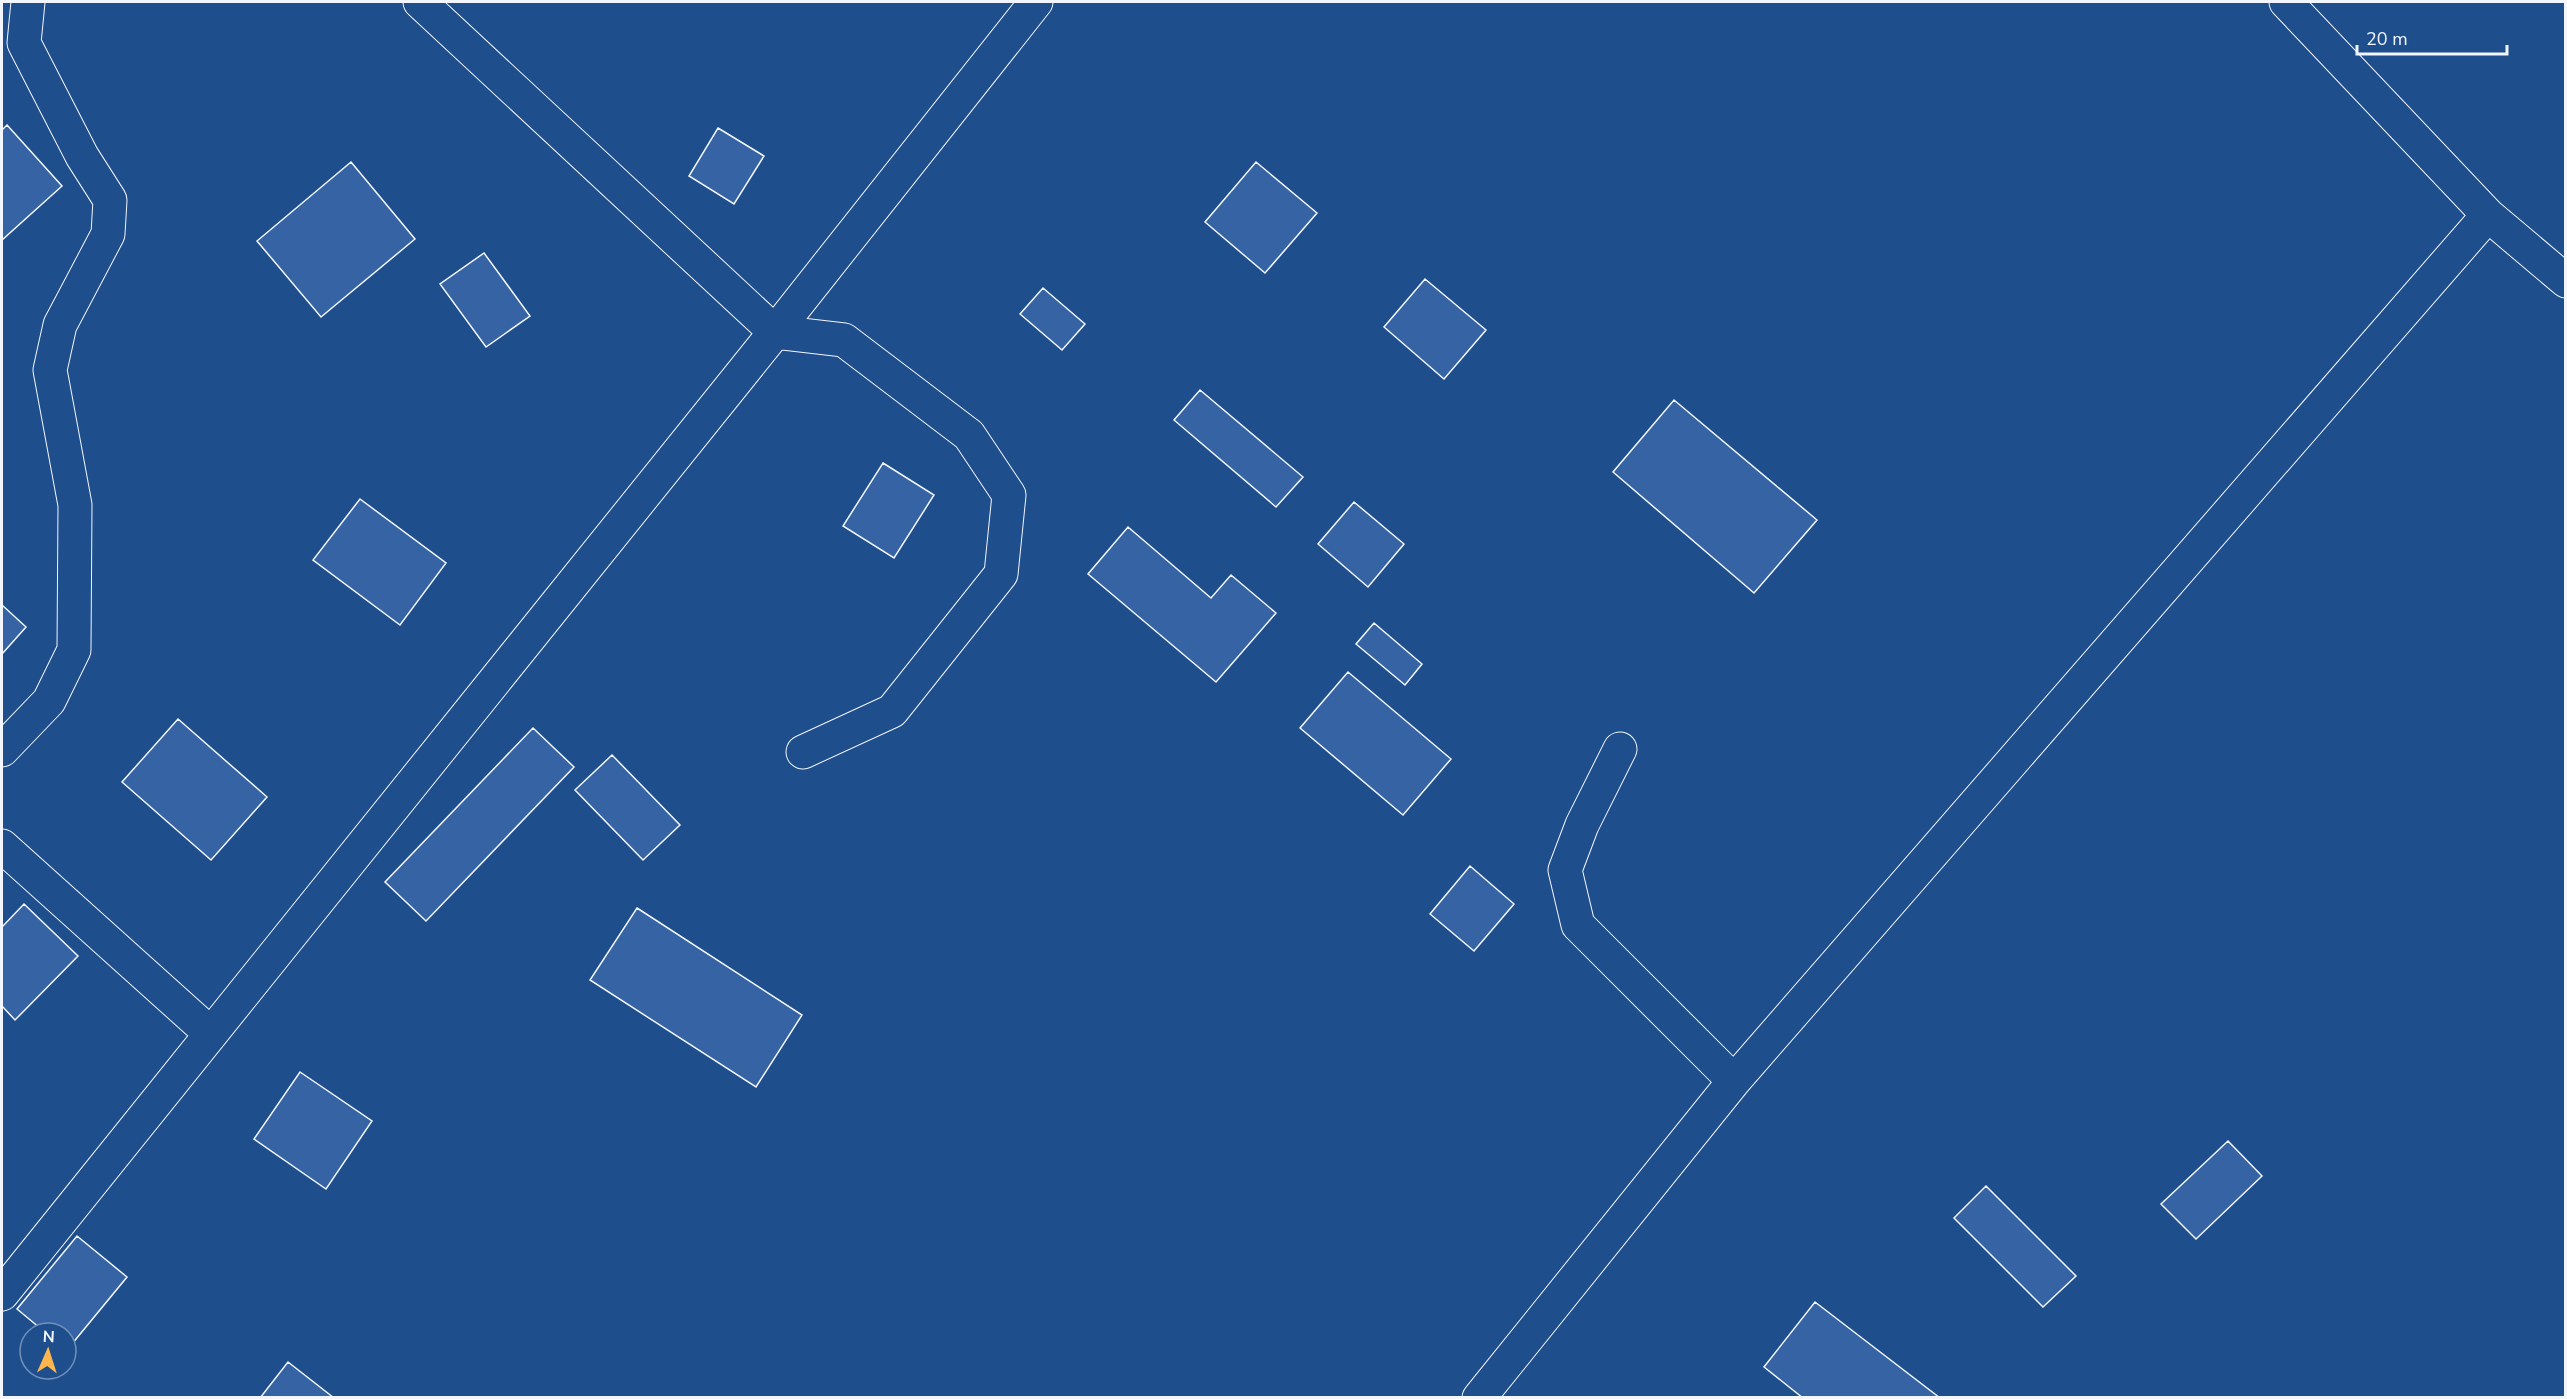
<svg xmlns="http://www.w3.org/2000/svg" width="2567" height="1399" viewBox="0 0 2567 1399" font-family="'Nunito Sans',sans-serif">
<rect width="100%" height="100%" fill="#1f4e8c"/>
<path fill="#3563a3" stroke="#f2f6ff" stroke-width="1.5" d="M7,125l55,61 -60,54v-110z
M718,128l46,28 -30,48 -45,-28z
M351,162l64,77 -94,78 -64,-76z
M1256,162l61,51 -52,60 -60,-51z
M484,253l46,63 -44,31 -46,-63z
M1425,279l61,51 -42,49 -60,-52z
M1043,288l42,36 -23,26 -42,-36z
M1200,390l103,87 -27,30 -102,-87z
M1674,400l143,120 -63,73 -141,-121z
M883,463l51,32 -40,63 -51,-32z
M360,499l86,64 -46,62 -87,-65z
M1354,502l50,42 -36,43 -50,-43z
M1128,527l83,71 20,-23 45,38 -60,69 -128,-108z
M2,605l24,22 -24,27z
M1374,623l48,41 -17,21 -49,-41z
M1348,672l103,87 -48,56 -103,-87z
M178,719l89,78 -56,63 -89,-78z
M533,728l41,39 -148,154 -41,-39z
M612,755l68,70 -37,35 -68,-70z
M1470,866l44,38 -40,47 -44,-37z
M24,904l54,52 -63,64 -13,-14v-79z
M637,908l165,107 -46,72 -166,-107z
M300,1072l72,49 -46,68 -72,-50z
M2228,1141l34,35 -66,63 -35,-35z
M1986,1186l90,90 -33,31 -89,-89z
M77,1236l50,41 -60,73 -1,-17h-20l-29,-24z
M1815,1302l125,96h-137l-39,-31z
M288,1362l46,36h-74z"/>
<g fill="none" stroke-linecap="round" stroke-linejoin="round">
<defs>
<path id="minor" d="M420,2l355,330 69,8 125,95 40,60 -8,79 -109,137 -89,41
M2286,2l202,213 78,66
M1620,749l-38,76 -17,45 13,55 156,156
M2,750l47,-49 25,-51 1,-145 -25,-135 10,-45 48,-91 2,-34 -28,-44 -58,-113 4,-41
M2,846l209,188
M2,1294l773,-962 261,-330
M1479,1398l255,-317 754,-866"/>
</defs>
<use href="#minor" stroke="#f2f6ff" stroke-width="35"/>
<use href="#minor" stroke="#1f4e8c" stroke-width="33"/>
</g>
<rect width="2567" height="1399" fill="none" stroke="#f2f6ff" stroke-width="6"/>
<g transform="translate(48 1351) rotate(3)"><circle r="28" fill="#1f4e8c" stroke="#7391ba" stroke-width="1.5"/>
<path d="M0-4.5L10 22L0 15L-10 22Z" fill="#ffb74d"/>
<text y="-9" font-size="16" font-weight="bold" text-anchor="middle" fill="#f2f6ff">N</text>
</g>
<path d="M2357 45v9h150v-9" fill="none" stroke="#f2f6ff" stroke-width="3"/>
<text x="2366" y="45" font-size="18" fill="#f2f6ff" stroke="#1f4e8c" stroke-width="4.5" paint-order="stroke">20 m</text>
</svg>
